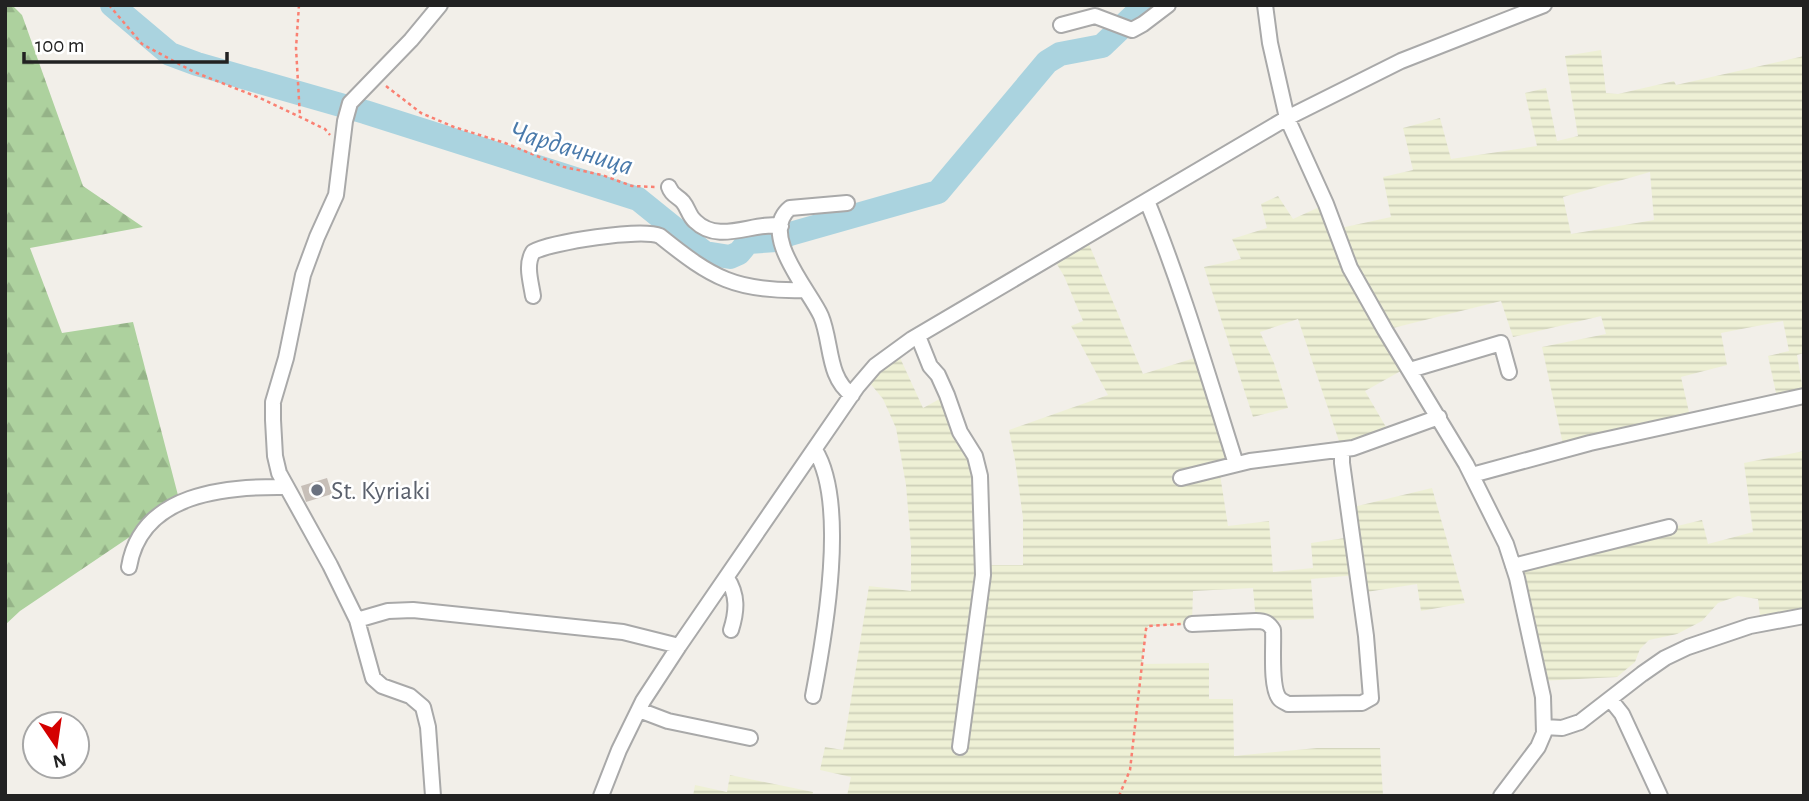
<svg xmlns="http://www.w3.org/2000/svg" width="1809" height="801" viewBox="0 0 1809 801" font-family="'Alegreya Sans',sans-serif">
<defs>
<pattern id="farmland-rules" width="6" height="5" patternUnits="userSpaceOnUse" patternTransform="scale(1.75)"><rect width="6" height="5" fill="#eef0d5"/><path d="M0 2.5h6" fill="none" stroke="#ccceb7"/></pattern>
<pattern id="forest-firs" width="22" height="20" patternUnits="userSpaceOnUse" patternTransform="scale(1.75)"><rect width="22" height="20" fill="#add19e"/><path d="M5 1l3.5 6h-7zM16 11l3.5 6h-7z" fill="#95b388"/></pattern>
</defs>
<rect width="100%" height="100%" fill="#f2efe9"/>
<path fill="url(#farmland-rules)" fill-rule="evenodd" d="M1601,50l5,43 12,1 56,-13 2,4 128,-29v297l-7,2 7,41 -26,6 -10,-46 21,-5 -6,-30 -62,12 6,32 -46,12 10,44 -127,28 -22,-102 64,-13 -5,-18 -88,21 -12,-36 -116,29 23,37 -43,24 25,43 -48,16 -44,-131 -38,13 14,31 14,45 -35,9 -49,-150 37,-8 -9,-20 35,-11 -6,-24 17,-8 15,23 33,-15 10,25 55,-12 -8,-40 30,-7 -10,-42 37,-10 11,41 86,-13 -12,-53 21,-5 11,53 21,-5 -13,-80zM1650,172l4,48 -83,14 -8,-37z
M1086,237l57,137 58,-18 35,108 -17,4 9,58 41,-5 4,51 40,-4 -2,-25 41,-6 -3,-29 83,-20 33,115 -44,8 -4,-27 -57,9 -3,-18 -46,4 3,40 -49,2h-9l-3,-33 -60,3 -1,33 -44,2 -4,17 -2,21 67,-1v36h24l1,57 83,-8h63l3,47 13,1h-549l4,-19 -31,-7 5,-23 18,3 26,-164 42,5v-45l-5,-61 -10,-57 -13,-29 -18,-22 31,-28 27,59 24,-13 28,61 7,109h41v-47l-8,-58 -6,-30 99,-35 -37,-69 12,-5 -19,-45 -12,-20z
M1804,451v165l-43,7 -3,-24 -20,-3 -20,7 -16,18 -25,13 -28,6 -9,9 -5,13 -18,15 -77,4 -27,-115 189,-46 6,24 45,-12 -9,-69z
M730,775l83,17 -1,4h-119l2,-11 32,7z"/>
<path fill="url(#forest-firs)" d="M5,5h7l10,10 61,171 60,41 -113,21 32,85 71,-11 47,181 -160,108 -15,14z"/>
<g fill="none" stroke-linecap="round" stroke-linejoin="round">
<path stroke="#aad3df" stroke-width="24" d="M112,5l58,49 27,10 168,48 273,87 67,54 25,4 9,-4 9,-11 28,-2 14,-6 148,-42 109,-130 13,-8 42,-8 43,-41"/>
</g>
<path fill="#c7bfb8" d="M327,478l5,16 -26,8 -5,-16z"/>
<g fill="none" stroke-linecap="round" stroke-linejoin="round">
<defs>
<path id="minor" d="M1265,5l5,38 17,75 39,86 24,64 35,62 81,134 40,80 11,34 26,119 1,36 -6,14 -37,49
M1061,25l34,-9 37,14 11,-6 25,-19
M669,187c3,9 9,9 14,15 5,6 6,14 12,19 24,24 59,0 86,5
M1147,201c35,85 61,175 89,263
M847,203l-57,5c-32,26 20,83 31,108 11,26 6,62 31,79
M533,296c-2,-14 -8,-31 0,-44 19,-10 108,-24 127,-16 52,42 76,56 145,54
M918,336l12,30 8,9 9,20 13,37 15,24 5,20 3,99 -23,172
M1410,370l91,-27 8,29
M1472,475l118,-32 214,-47
M1181,478l69,-17 103,-13 86,-31
M1513,566l156,-39
M129,567c12,-74 97,-81 157,-80
M727,578c11,17 10,33 4,52
M357,620l31,-9 25,-1 210,22 56,14
M1192,624l64,-3c9,0 13,2 17,9 1,16 -3,56 6,68 2,3 6,4 9,6l74,-1 9,-5 -5,-62 -24,-173v-13
M813,696c12,-62 35,-193 2,-246
M1610,699l12,15 38,82
M639,710l29,11 82,17
M1544,727l18,1 18,-6 62,-48 23,-16 23,-11 62,-21 54,-10
M433,796l-5,-69 -5,-20 -13,-11 -28,-10 -9,-8 -16,-58 -27,-55 -51,-92 -4,-17 -2,-36v-18l13,-44 17,-83 14,-38 19,-42 9,-74 5,-18 61,-63 29,-35
M601,796l18,-46 24,-49 36,-55 178,-259 18,-21 37,-27 375,-221 114,-57 143,-56"/>
</defs>
<use href="#minor" stroke="#a9a9a9" stroke-width="18"/>
<path stroke="#fa8072" stroke-width="2.5" stroke-dasharray="3.5 3.5" stroke-linecap="butt" d="M109,5l33,39 52,28 66,26 65,31 5,6
M299,5l-3,43 4,69
M386,86l35,27 33,14 51,16 59,24 38,8 30,11 23,1
M1119,796l11,-26 16,-141 2,-3 33,-2"/>
<use href="#minor" stroke="#fff" stroke-width="14"/>
</g>
<circle fill="#6b7280" stroke="#fff" stroke-width="2.5" cx="317" cy="490" r="7"/>
<g text-anchor="middle" stroke-width="5" stroke-linejoin="round" paint-order="stroke">
<g font-size="26" fill="#5b616d" stroke="#fff" text-anchor="start">
<text x="331" y="499">St. Kyriaki</text>
</g>
<g font-size="28" font-style="italic" fill="#4a7aab" stroke="#fff">
<text transform="translate(572 147) rotate(17)" y="10">Чардачница</text>
</g>
</g>
<rect width="1809" height="801" fill="none" stroke="#222222" stroke-width="14"/>
<g transform="translate(56 745) rotate(167)"><circle r="33" fill="#ffffff" stroke="#a7a7a7" stroke-width="2"/>
<path d="M0-5L12 26L0 18L-12 26Z" fill="#d40000"/>
<text y="-10" font-size="19" font-weight="bold" text-anchor="middle" fill="#222222">N</text>
</g>
<path d="M24 52v10h203v-10" fill="none" stroke="#222222" stroke-width="3.5"/>
<text x="35" y="52" font-size="21" fill="#222222" stroke="#ffffff" stroke-width="5" paint-order="stroke">100 m</text>
</svg>
